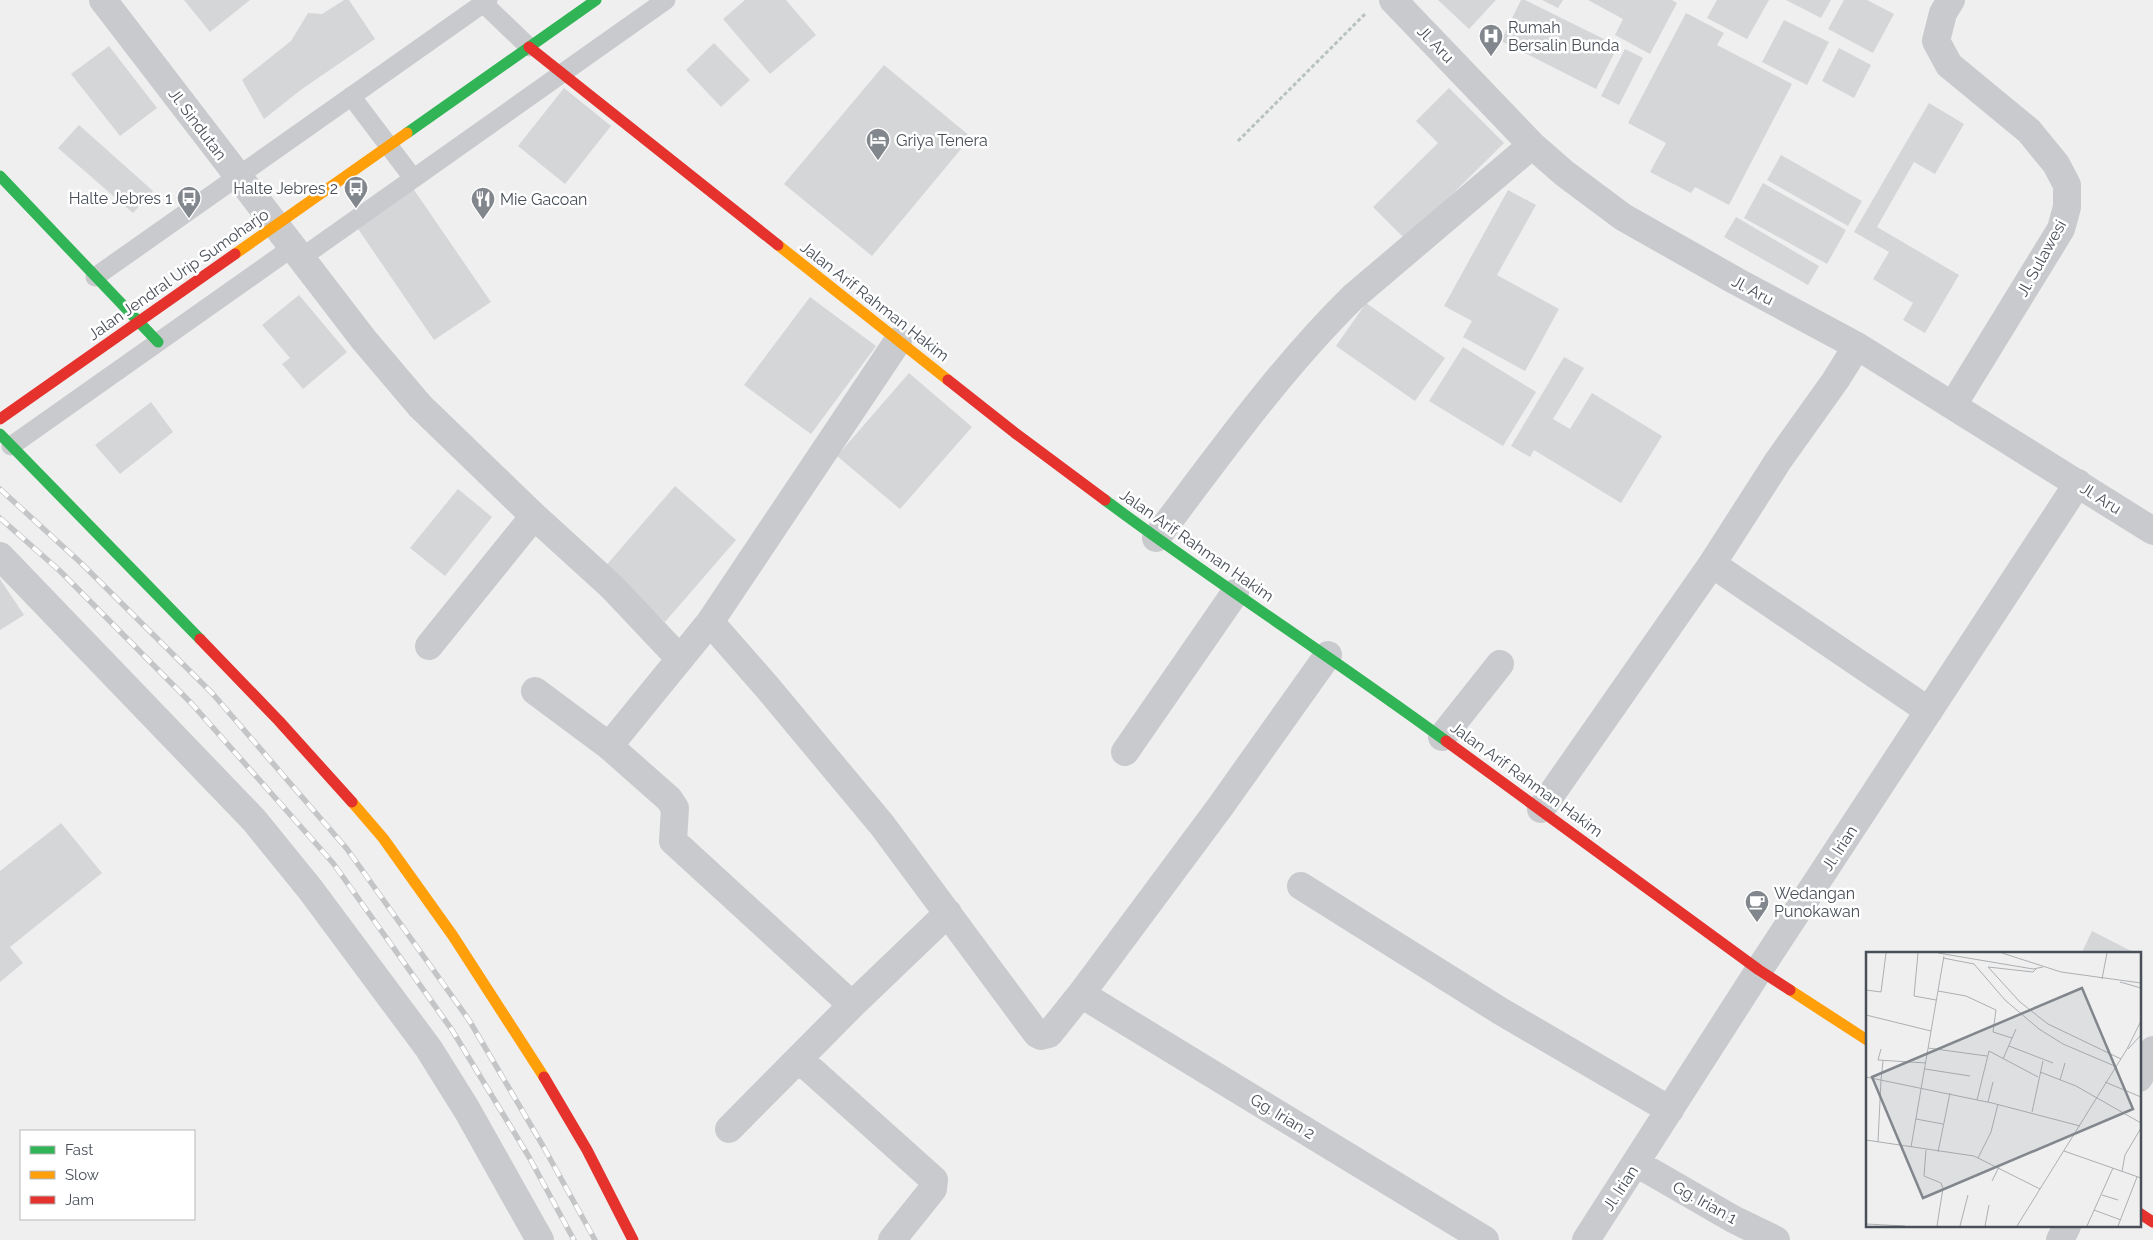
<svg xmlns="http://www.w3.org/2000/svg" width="2153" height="1240" viewBox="0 0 2153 1240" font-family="Raleway,sans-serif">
<rect width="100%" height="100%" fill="#efefef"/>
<path fill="#d5d6d8" d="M184,0h66l-40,32z
M344,0h5l26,39 -73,50 -38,30 -22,-39 49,-39 17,-28 14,1z
M745,0h41l30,35 -46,39 -47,-55z
M1438,0h58l-27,29z
M1521,0h4l93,46 -22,43 -95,-48z
M1542,0h21l-5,8z
M1588,0h84l5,3 -27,51 -35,-19 8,-16z
M1717,0h52l-22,39 -40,-21z
M1786,0h45l-10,18z
M1844,0h23l27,14 -21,39 -45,-24z
M1686,13l38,20 -7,12 75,39 -63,121 -34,-18 -4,6 -41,-21 16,-29 -38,-20z
M1784,20l45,22 -22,43 -45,-23z
M714,43l36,37 -29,27 -35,-37z
M109,46l48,62 -37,28 -49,-62z
M1839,48l32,17 -17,33 -32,-17z
M1625,49l18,9 -24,47 -18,-9z
M884,65l87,72 -99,119 -88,-72z
M564,88l47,38 -46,58 -47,-38z
M1449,88l55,55 -98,97 -33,-33 65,-64 -22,-22z
M1929,103l35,21 -29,50 -21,-12 -37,65 82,48 -34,58 -22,-13 10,-17 -40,-24 16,-27 -35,-20z
M79,125l74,66 -20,22 -75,-65z
M1781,155l81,46 -14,25 -81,-46z
M1763,183l83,47 -19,34 -83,-46z
M410,184l81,118 -57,38 -80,-117z
M1508,190l28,15 -39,70 62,34 -34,62 -62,-34 9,-16 -28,-15z
M1736,217l83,49 -11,19 -84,-48z
M299,295l48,57 -44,37 -21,-25 8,-6 -28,-33z
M810,297l66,49 -65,88 -67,-49z
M1366,303l79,55 -30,43 -79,-55z
M1463,347l73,45 -33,54 -74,-45z
M1564,357l20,11 -31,51 17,10 22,-36 70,43 -41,67 -87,-53 -4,7 -19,-11z
M909,373l63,54 -72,82 -63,-53z
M151,402l22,30 -53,42 -25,-29z
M675,486l61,54 -71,82 -62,-53z
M458,489l34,28 -47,59 -35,-28z
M0,579l24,36 -24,15z
M61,823l41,50 -92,74 13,16 -23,19v-111z
M2092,931l45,23h-56z"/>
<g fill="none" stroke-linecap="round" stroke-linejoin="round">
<path stroke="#b8c2bf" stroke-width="3" stroke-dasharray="4 2.5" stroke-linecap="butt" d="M1238,141l128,-128"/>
<path stroke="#c9cacd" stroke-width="19" d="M483,3l46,44
M351,96l62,82
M301,258l365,-258
M95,277l393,-277
M11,446l282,-199"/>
<path stroke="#c9cacd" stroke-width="28" d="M103,0l261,340 56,66 114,110 78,71 68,72
M1393,0l139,145 32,28 59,44 113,64 121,65 296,185
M1951,0l-8,13 -7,28 13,24 80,66 27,33 11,21v22l-6,22 -108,176
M1156,538c63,-83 123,-168 197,-241l179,-152
M0,556l254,264 56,69 119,160 38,61 73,130
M1712,564l217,147
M710,622l57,65 115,138 155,209 4,2 8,-2 32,-40 139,-187 108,-152
M429,646l105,-130
M535,691l74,55 60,53 6,9 -2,33 179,164
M1442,737l58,-73
M609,746l101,-124 188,-281
M1125,752l110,-159
M1541,809l171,-245 66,-103 57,-80 22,-35
M1301,886l201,126 168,98
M1081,994l404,246
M799,1059l135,121 -1,9 -41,51
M2139,1078l14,-28
M729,1129l123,-124 96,-92
M1636,1163l97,56 43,21
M1586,1240l173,-270 319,-487
M2060,1240l7,-14"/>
<path stroke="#30b455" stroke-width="11" d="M407,133l189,-133
M0,176l158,166
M0,434l200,205
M1105,500c111,83 228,158 341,241"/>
<path stroke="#ff9f0a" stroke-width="11" d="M778,245l170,135
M235,254l172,-121
M352,802l31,36 70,98 91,141
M1790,990l77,50"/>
<path stroke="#e5322d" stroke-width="11" d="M529,47l249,198
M948,380l67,53 90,67
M0,419l235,-165
M200,639l79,82 73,81
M1446,741l313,229 31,20
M544,1077l43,73 46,90
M2139,1213l14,9"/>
<defs>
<path id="rail" d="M0,489l81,74 131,130 135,156 122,171 74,126 52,94
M0,518l60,53 132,133 141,159 119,167 77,127 45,83"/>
</defs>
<use href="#rail" stroke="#c4c5c7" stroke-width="5.5"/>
<use href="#rail" stroke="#fff" stroke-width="4" stroke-dasharray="11" stroke-linecap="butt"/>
</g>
<defs>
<symbol id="hospital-pin" viewBox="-11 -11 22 30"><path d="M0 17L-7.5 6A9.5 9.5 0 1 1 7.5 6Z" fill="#82878e" stroke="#fff"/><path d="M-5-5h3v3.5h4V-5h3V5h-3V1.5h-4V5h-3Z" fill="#fff"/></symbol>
<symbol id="hotel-pin" viewBox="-11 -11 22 30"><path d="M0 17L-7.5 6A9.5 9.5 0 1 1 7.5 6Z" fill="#82878e" stroke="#fff"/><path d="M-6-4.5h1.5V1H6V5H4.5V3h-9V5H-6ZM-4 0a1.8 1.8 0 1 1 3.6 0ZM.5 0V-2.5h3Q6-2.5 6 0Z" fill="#fff"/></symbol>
<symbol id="bus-pin" viewBox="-11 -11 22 30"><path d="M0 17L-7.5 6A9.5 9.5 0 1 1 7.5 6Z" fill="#82878e" stroke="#fff"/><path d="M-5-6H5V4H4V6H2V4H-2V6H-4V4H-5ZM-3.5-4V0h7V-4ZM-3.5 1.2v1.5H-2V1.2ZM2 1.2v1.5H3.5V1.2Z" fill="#fff"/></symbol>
<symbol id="restaurant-pin" viewBox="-11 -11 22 30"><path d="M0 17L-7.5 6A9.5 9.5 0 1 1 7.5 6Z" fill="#82878e" stroke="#fff"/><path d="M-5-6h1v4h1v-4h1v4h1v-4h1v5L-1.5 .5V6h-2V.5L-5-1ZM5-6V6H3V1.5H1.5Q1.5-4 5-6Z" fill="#fff"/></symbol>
<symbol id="cafe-pin" viewBox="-11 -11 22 30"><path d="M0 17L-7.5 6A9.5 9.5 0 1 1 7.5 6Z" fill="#82878e" stroke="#fff"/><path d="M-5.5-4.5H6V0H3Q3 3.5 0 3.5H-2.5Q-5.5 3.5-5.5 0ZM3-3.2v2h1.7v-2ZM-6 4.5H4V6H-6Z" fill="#fff"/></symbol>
</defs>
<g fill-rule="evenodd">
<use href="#hospital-pin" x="1477" y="22" width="28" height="38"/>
<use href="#hotel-pin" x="864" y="126" width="28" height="38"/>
<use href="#bus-pin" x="342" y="174" width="28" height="38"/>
<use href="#bus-pin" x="175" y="184" width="28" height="38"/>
<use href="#restaurant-pin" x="469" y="185" width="28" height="38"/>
<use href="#cafe-pin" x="1743" y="888" width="28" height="38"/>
</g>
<g text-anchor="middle" stroke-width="5" stroke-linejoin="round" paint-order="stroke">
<g font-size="16" fill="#484f59" stroke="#fff" text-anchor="start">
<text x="1508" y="33">Rumah<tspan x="1508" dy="18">Bersalin Bunda</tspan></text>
<text x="896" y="146">Griya Tenera</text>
<text x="338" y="194" text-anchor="end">Halte Jebres 2</text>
<text x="172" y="204" text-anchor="end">Halte Jebres 1</text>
<text x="500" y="205">Mie Gacoan</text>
<text x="1774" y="899">Wedangan<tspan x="1774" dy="18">Punokawan</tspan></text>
</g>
<g font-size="16" fill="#484f59" stroke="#fff">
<text transform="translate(1436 44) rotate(46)" y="6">Jl. Aru</text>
<text transform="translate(198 124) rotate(53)" y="6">Jl. Sindutan</text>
<text transform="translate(2041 258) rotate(-61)" y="6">Jl. Sulawesi</text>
<text transform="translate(178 274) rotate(-35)" y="6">Jalan Jendral Urip Sumoharjo</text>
<text transform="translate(1753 290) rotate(28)" y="6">Jl. Aru</text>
<text transform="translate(875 301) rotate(38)" y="6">Jalan Arif Rahman Hakim</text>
<text transform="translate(2101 498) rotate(32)" y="6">Jl. Aru</text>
<text transform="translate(1197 545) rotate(35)" y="6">Jalan Arif Rahman Hakim</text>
<text transform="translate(1527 779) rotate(36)" y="6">Jalan Arif Rahman Hakim</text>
<text transform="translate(1839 848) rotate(-57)" y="6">Jl. Irian</text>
<text transform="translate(1283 1116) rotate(31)" y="6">Gg. Irian 2</text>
<text transform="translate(1620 1188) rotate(-57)" y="6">Jl. Irian</text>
<text transform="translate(1705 1202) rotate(29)" y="6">Gg. Irian 1</text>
</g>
</g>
<g transform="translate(1866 952)">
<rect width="275" height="275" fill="#efefef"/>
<path fill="none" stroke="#acafb3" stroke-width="1" d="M52,1l-4,43 22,4M72,1l95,16 10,-2M136,1l59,19 80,11M77,6l31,6 31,36 34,29 24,15 54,23M170,17l-3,3 -45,-5 32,35 28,22 73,35M236,27l5,-26M254,30l21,6M0,38l15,2 5,-39M72,39l28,5 30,14 -3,22 19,6M0,63l65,16M143,94l44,17M62,96l59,8M15,97l-3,11 48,3M262,97l13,-14M137,107l13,-30M59,117l45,7M174,120l36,14 65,37M0,125l126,26 88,23M15,128l2,-19M194,128l5,-17M239,130l36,15M111,148l12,-49 49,26M122,150l5,-20M166,160l11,-51M50,167l27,5M0,188l108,16 66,33M12,190l3,-62M45,195l33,-191M60,198l-2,26 17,7 2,5 -6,38M198,199l77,27M72,200l12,-59M112,206l13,-26 7,-28M256,219l3,-16 16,-27M126,229l7,-14M236,243l16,5M228,258l27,10M0,272l39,2M94,274l8,-31M119,274l4,-21M151,274l110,-177 14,-28M221,274l26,-58M252,274l19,-49"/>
<path fill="#82878e" fill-opacity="0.15" stroke="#82878e" stroke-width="2.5" d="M216,36l51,121 -210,89 -51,-121z"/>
<rect width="275" height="275" fill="none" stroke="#484f59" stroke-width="2.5"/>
</g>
<rect x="20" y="1130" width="175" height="90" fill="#ffffff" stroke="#b6b9bd"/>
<rect x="30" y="1146" width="25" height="8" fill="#30b455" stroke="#b6b9bd"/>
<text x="65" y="1155" font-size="15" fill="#484f59">Fast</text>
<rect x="30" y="1171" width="25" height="8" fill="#ff9f0a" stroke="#b6b9bd"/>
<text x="65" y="1180" font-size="15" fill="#484f59">Slow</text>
<rect x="30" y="1196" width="25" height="8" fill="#e5322d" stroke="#b6b9bd"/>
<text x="65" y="1205" font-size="15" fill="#484f59">Jam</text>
</svg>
